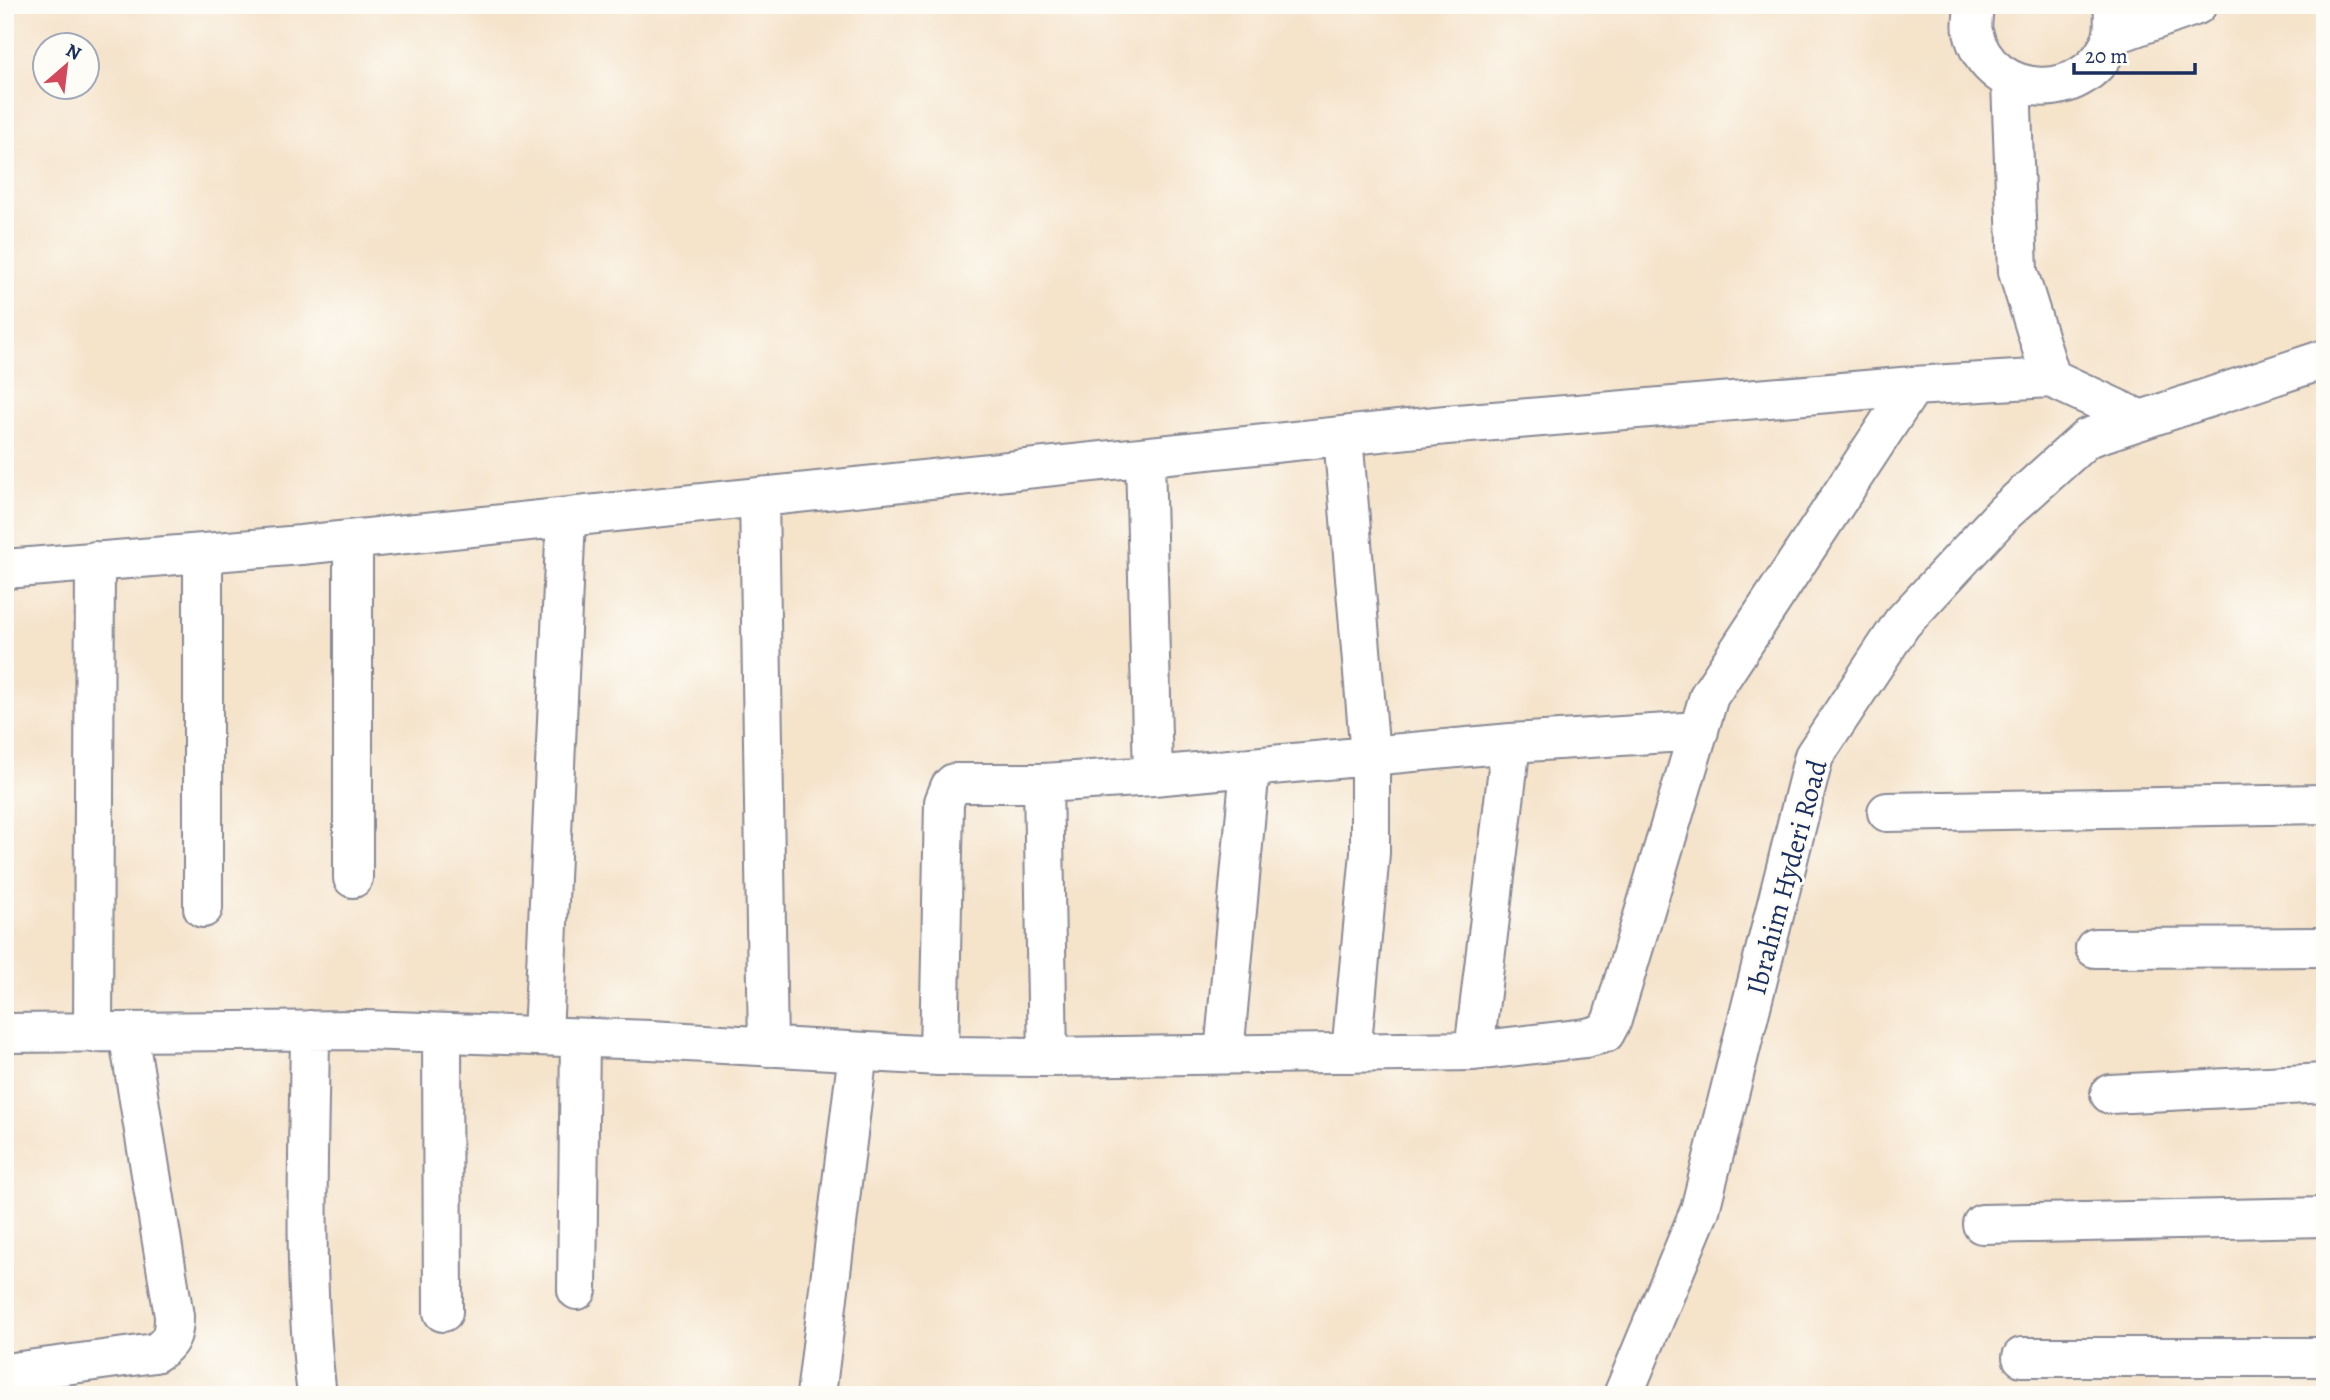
<svg xmlns="http://www.w3.org/2000/svg" width="2330" height="1400" viewBox="0 0 2330 1400" font-family="Alegreya,serif">
<rect width="100%" height="100%" fill="#fdfcf7"/>
<filter id="ink" filterUnits="userSpaceOnUse"><feTurbulence type="fractalNoise" baseFrequency=".0143" numOctaves="2"/><feDisplacementMap in="SourceGraphic" scale="14" xChannelSelector="R" yChannelSelector="G"/><feConvolveMatrix kernelMatrix="1 2 1 2 8 2 1 2 1" color-interpolation-filters="sRGB"/></filter>
<filter id="wash" filterUnits="userSpaceOnUse"><feTurbulence type="fractalNoise" baseFrequency=".00686" numOctaves="4" result="noise"/><feDisplacementMap in="SourceGraphic" scale="28" xChannelSelector="R" yChannelSelector="G"/><feGaussianBlur stdDeviation="1.57" result="paint"/><feColorMatrix in="noise" values="0 0 0 0 0 0 0 0 0 0 0 0 0 0 0 0 0 1.4 0 .05"/><feComposite in="paint" operator="in"/></filter>
<g filter="url(#wash)">
<rect width="100%" height="100%" fill="#f5e3ca"/>
</g>
<g filter="url(#ink)">
<g fill="none" stroke-linecap="round" stroke-linejoin="round">
<defs>
<path id="minor" d="M1974,5c0,8 -3,19 -1,27 17,71 116,73 139,5 3,-9 1,-22 2,-32
M2113,35l84,-30
M2011,81l7,191 33,106
M1343,436l27,320v97l-19,200
M1145,457l8,319
M759,497l9,550
M203,553v355
M5,569l296,-24 1145,-120 467,-39 138,-8 90,42
M1043,783l5,274
M1887,812l438,-8
M353,878v-338
M2095,948l230,-1
M310,1030c-1,121 -8,245 7,365
M5,1033l359,-3 287,10 288,16 109,1 426,-6 112,-13 19,-5 7,-13 97,-324 204,-310
M93,1033l2,-472
M442,1033l1,279
M543,1036l23,-518
M1474,1051l37,-308
M1224,1054l26,-287
M939,1056l5,-254 6,-15 4,-4h89l110,-7 358,-33 188,-12
M2110,1094l215,-11
M1982,1224l343,-7
M577,1290l3,-252
M2022,1357h303
M5,1373l150,-20c16,-10 19,-18 19,-37l-46,-284
M816,1395l42,-343"/>
<path id="major" d="M1623,1395l77,-185 114,-454 88,-133 103,-111 82,-74 238,-79"/>
</defs>
<use href="#minor" stroke="#888994" stroke-width="42"/>
<use href="#major" stroke="#888994" stroke-width="42"/>
<use href="#minor" stroke="#fff" stroke-width="38"/>
<use href="#major" stroke="#fff" stroke-width="38"/>
</g>
</g>
<g text-anchor="middle" stroke-width="6" stroke-linejoin="round" paint-order="stroke">
<g font-size="28" fill="#1b2f5e" stroke="#fdfcf7">
<text transform="translate(1786 877) rotate(-75)" y="10">Ibrahim Hyderi Road</text>
</g>
</g>
<rect width="2330" height="1400" fill="none" stroke="#fdfcf7" stroke-width="28"/>
<g transform="translate(66 66) rotate(28)"><circle r="33" fill="#fdfcf7" stroke="#a3aaba" stroke-width="2"/>
<path d="M0-5L12 26L0 18L-12 26Z" fill="#d1495b"/>
<text y="-10" font-size="19" font-weight="bold" text-anchor="middle" fill="#1b2f5e">N</text>
</g>
<path d="M2074 63v10h121v-10" fill="none" stroke="#1b2f5e" stroke-width="3.5"/>
<text x="2085" y="63" font-size="21" fill="#1b2f5e" stroke="#fdfcf7" stroke-width="5" paint-order="stroke">20 m</text>
</svg>
